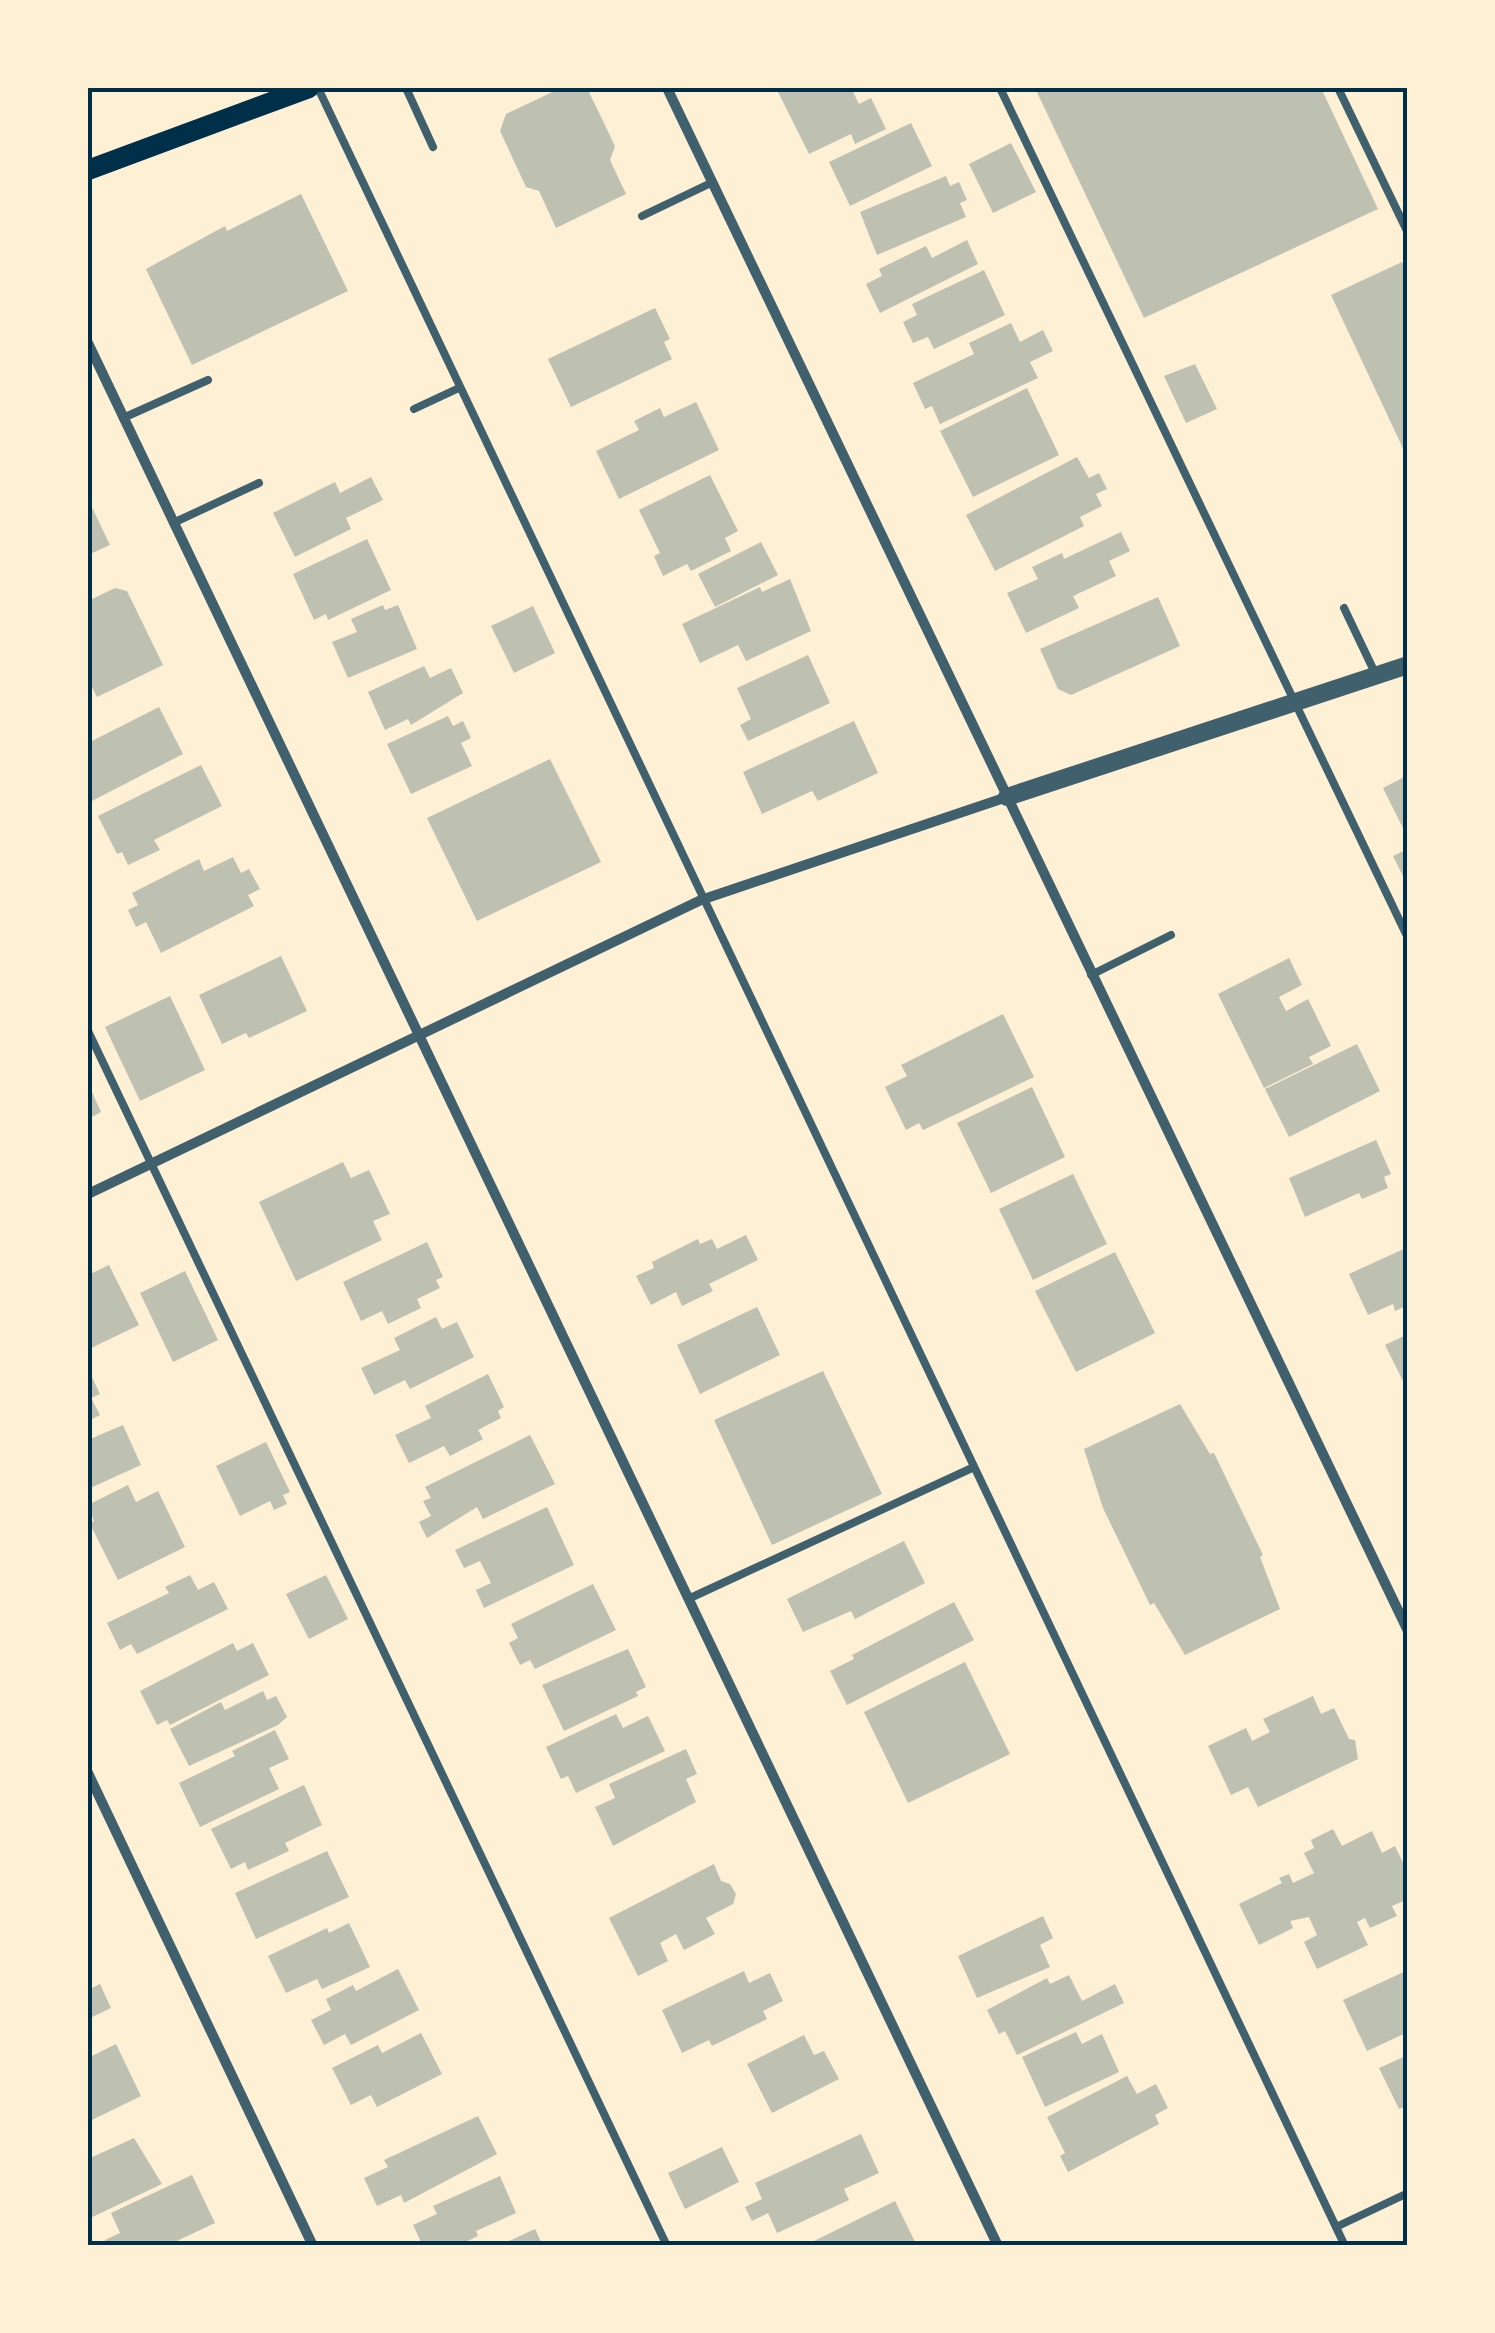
<svg xmlns="http://www.w3.org/2000/svg" width="1495" height="2333" viewBox="0 0 1495 2333" font-family="Overpass,sans-serif">
<rect width="100%" height="100%" fill="#fdf0d5"/>
<path fill="#bec0b2" d="M561,88h26l28,58 -5,14 16,34 -70,34 -17,-37 -13,-4 -26,-56 6,-17z
M776,88h75l8,16 12,-6 15,31 -31,15 -4,-10 -42,20z
M1035,88h286l57,121 -234,109z
M911,123l21,43 -82,40 -21,-44z
M1011,143l25,49 -43,21 -24,-49z
M946,176l4,10 9,-4 8,18 -7,3 6,14 -89,38 -17,-43z
M301,194l47,97 -156,74 -46,-96 79,-43 2,5z
M967,240l11,24 -98,49 -14,-29 16,-8 -3,-7 47,-23 6,12z
M1402,262l6,12v185l-77,-164z
M984,270l21,45 -71,34 -6,-12 -15,6 -10,-21 14,-7 -5,-11z
M655,308l15,31 -6,3 8,17 -101,48 -23,-48z
M1011,323l9,19 23,-12 10,21 -23,11 8,16 -98,46 -8,-18 -7,3 -12,-26 61,-29 -5,-11z
M1195,364l22,45 -31,14 -22,-47z
M1027,388l32,67 -86,42 -33,-66z
M696,402l23,48 -100,49 -23,-48 43,-21 -5,-9 26,-13 4,9z
M1077,457l12,21 10,-5 8,16 -11,5 6,12 -22,11 4,9 -89,45 -29,-56z
M710,475l28,56 -13,7 6,13 -40,20 -4,-7 -24,12 -9,-20 6,-3 -21,-43z
M371,477l12,23 -37,18 5,11 -56,28 -22,-44 62,-31 5,11z
M88,499l22,46 -22,10z
M1121,532l9,19 -21,10 7,15 -43,20 6,12 -53,25 -19,-40 31,-14 -6,-12 30,-14 2,6z
M367,539l24,51 -63,30 -2,-6 -12,6 -21,-46z
M761,542l17,33 -63,32 -17,-33z
M790,579l21,52 -65,30 -8,-16 -38,18 -18,-39 78,-37 2,5z
M115,588l12,3 36,74 -66,32 -9,-18v-78z
M1158,597l22,49 -109,49 -13,-6 -18,-40z
M383,605l2,5 13,-5 19,44 -69,29 -16,-36 25,-10 -6,-13z
M533,606l22,47 -41,20 -23,-47z
M808,655l22,48 -82,38 -8,-16 11,-6 -14,-31z
M424,666l6,12 21,-10 12,25 -52,32 -3,-6 -23,11 -17,-38z
M159,707l24,47 -95,49v-60z
M448,716l5,10 10,-5 8,17 -10,5 11,23 -61,28 -24,-50z
M854,721l24,52 -60,28 -6,-10 -50,23 -19,-42z
M550,759l51,103 -124,59 -50,-103z
M201,765l21,41 -68,34 6,10 -32,15 -6,-13 -5,2 -19,-38z
M1408,775v63l-25,-50z
M1408,849v37l-15,-30z
M233,857l8,16 8,-4 11,20 -12,6 6,11 -93,47 -15,-31 -10,5 -8,-17 10,-5 -6,-12 67,-34 5,12z
M281,956l26,55 -58,27 -3,-5 -24,11 -23,-49z
M1289,958l13,27 -23,12 7,14 22,-12 23,47 -22,11 4,7 -49,24 -46,-94z
M170,996l35,74 -65,31 -35,-74z
M1003,1014l31,63 -111,53 -4,-7 -13,7 -21,-43 22,-11 -6,-11z
M1357,1044l23,47 -91,46 -24,-48z
M88,1083l13,29 -13,7z
M1032,1087l33,70 -74,36 -34,-70z
M1376,1140l15,34 -7,3 4,11 -26,11 -3,-6 -54,24 -16,-39z
M343,1162l8,16 18,-8 21,44 -17,7 9,19 -86,41 -37,-79z
M1073,1174l34,70 -74,36 -34,-71z
M746,1235l12,25 -49,24 4,7 -31,15 -6,-14 -25,13 -15,-29 18,-8 -2,-6 46,-23 2,5 12,-5 5,10z
M427,1242l16,35 -7,3 4,8 -23,11 4,9 -33,16 -6,-13 -21,10 -18,-39z
M1408,1247v58l-13,6 -2,-7 -25,11 -19,-41z
M1115,1252l40,81 -79,39 -41,-81z
M109,1265l30,60 -48,23 -3,-73z
M185,1271l33,69 -45,22 -33,-69z
M757,1307l23,48 -80,39 -23,-49z
M436,1317l6,12 15,-7 17,35 -64,32 -5,-9 -31,15 -13,-27 39,-18 -6,-12z
M1408,1334v57l-23,-46z
M88,1369l12,25 -9,4 9,17 -12,6z
M823,1371l59,123 -110,51 -58,-125z
M488,1374l16,33 -6,4 3,7 -23,12 5,9 -33,17 -6,-10 -35,17 -14,-28 36,-17 -6,-12z
M1180,1404l30,50 4,-1 49,102 -3,2 20,52 -95,46 -31,-52 -4,2 -47,-97 -19,-59z
M123,1425l18,40 -53,24v-49z
M530,1435l25,49 -72,35 -6,-12 -50,31 -8,-16 12,-6 -8,-15 8,-3 -6,-11z
M266,1442l24,50 -7,3 4,9 -13,6 -4,-9 -30,15 -24,-50z
M128,1485l8,17 22,-11 27,56 -67,33 -28,-56 4,-3 -6,-16z
M547,1507l27,58 -90,43 -8,-18 15,-7 -11,-22 -16,7 -9,-18z
M904,1541l21,42 -70,36 -4,-8 -48,21 -16,-33z
M190,1575l8,15 16,-8 14,27 -91,45 -6,-10 -11,6 -13,-27 62,-30 -4,-6z
M326,1575l22,44 -39,20 -23,-45z
M593,1584l23,46 -81,39 -5,-9 -10,5 -11,-22 9,-5 -7,-14z
M954,1602l20,38 -127,65 -17,-34 24,-12 -2,-4z
M233,1643l4,8 16,-8 16,32 -99,50 -3,-5 -10,5 -17,-34z
M628,1649l18,38 -10,5 2,4 -74,35 -22,-46z
M965,1662l45,92 -102,49 -44,-91z
M263,1691l4,9 9,-4 11,21 -9,8 -89,41 -19,-37 51,-27 4,8z
M1313,1696l8,18 13,-6 15,31 6,1 3,19 -100,48 -10,-20 -17,8 -23,-49 38,-18 6,13 18,-9 -7,-13z
M616,1714l7,14 25,-12 17,35 -89,42 -8,-17 -7,3 -15,-32z
M275,1730l14,29 -20,9 10,21 -79,38 -21,-44 56,-27 -3,-5z
M686,1749l11,25 -11,5 10,23 -83,44 -18,-39 20,-9 -6,-14z
M304,1785l18,40 -37,18 4,8 -41,19 -3,-8 -14,7 -20,-40z
M1333,1829l9,17 30,-15 10,22 13,-7 13,27v26l-16,7 5,10 -27,12 -5,-10 -8,4 11,23 -51,24 -13,-27 13,-7 -8,-18 -19,4 3,7 -34,17 -20,-41 43,-21 -3,-5 10,-4 4,9 21,-10 -10,-20 10,-5 -3,-8z
M327,1851l22,46 -93,42 -21,-46z
M714,1864l7,17 9,3 6,10 -3,10 -27,14 9,16 -31,16 -8,-16 -16,9 8,18 -30,15 -29,-58z
M1043,1916l10,22 -13,7 10,22 -73,31 -19,-42z
M349,1923l21,44 -48,22 -5,-10 -31,14 -18,-37 59,-28 2,5z
M398,1969l21,41 -68,35 -6,-11 -21,11 -13,-25 20,-10 -5,-11 27,-14 3,6z
M1408,1970v62l-41,19 -24,-51z
M744,1971l5,12 21,-10 13,28 -20,10 4,8 -55,27 -3,-6 -27,13 -20,-43z
M1069,1975l13,26 33,-17 9,19 -107,52 -12,-24 -6,3 -12,-24 60,-32 3,6z
M100,1984l11,24 -23,11v-29z
M1076,2032l6,12 20,-10 17,38 -74,35 -23,-50z
M421,2033l21,41 -65,33 -6,-12 -20,10 -19,-37 46,-23 4,8z
M804,2035l10,20 10,-4 15,28 -67,34 -25,-49z
M116,2044l25,52 -53,26v-64z
M1408,2055v51l-9,3 -20,-41z
M1127,2076l10,18 19,-10 12,24 -13,7 4,9 -91,48 -8,-16 5,-3 -18,-36z
M478,2116l19,38 -93,49 -3,-8 -24,11 -13,-28 24,-11 -4,-7z
M861,2134l18,39 -35,16 5,11 -72,33 -9,-20 -16,8 -7,-14 17,-8 -7,-16z
M134,2138l28,46 -74,35v-60z
M722,2147l17,35 -54,27 -17,-36z
M192,2175l23,48 -49,23h-59l-2,-6 15,-7 -9,-20z
M500,2176l16,37 -40,18 2,5 -21,10h-34l-10,-21 24,-11 -4,-8z
M895,2201l21,43 -3,2h-109z
M535,2229l8,17h-45z"/>
<g fill="none" stroke-linecap="round" stroke-linejoin="round">
<path stroke="#3f606c" stroke-width="8" d="M318,88l1027,2158
M406,88l27,59
M1000,88l408,850
M1338,88l70,145
M642,216l71,-34
M414,409l45,-21
M123,418l85,-38
M173,523l86,-40
M1344,608l32,67
M1091,975l80,-40
M88,1031l579,1215
M688,1599l284,-131
M1336,2227l72,-34"/>
<path stroke="#3f606c" stroke-width="10" d="M667,88l741,1543
M88,343l910,1903
M88,1194l613,-294 306,-103
M88,1773l225,473"/>
<path stroke="#3f606c" stroke-width="18" d="M1007,797l401,-132"/>
<path stroke="#003049" stroke-width="20" d="M88,170l221,-82"/>
</g>
<rect width="1495" height="2333" fill="none" stroke="#fdf0d5" stroke-width="180"/>
<rect x="90" y="90" width="1315" height="2153" fill="none" stroke="#003049" stroke-width="4"/>
</svg>
